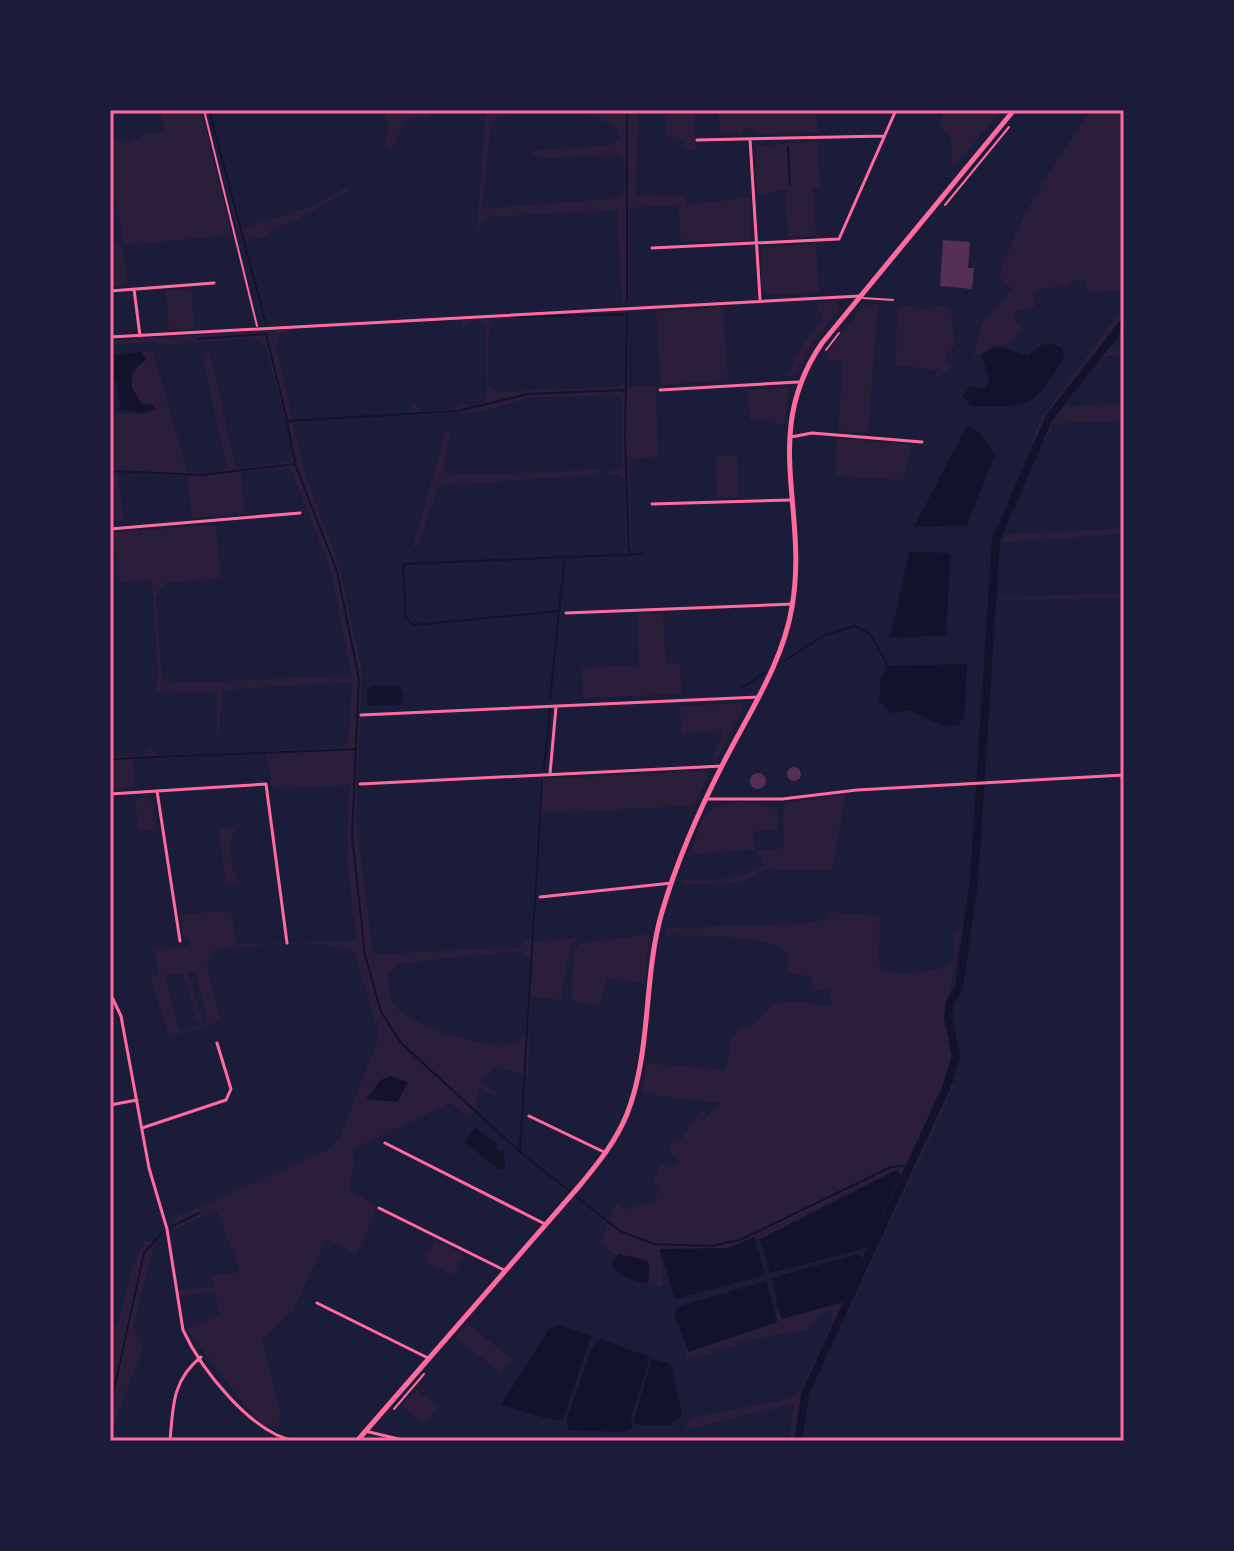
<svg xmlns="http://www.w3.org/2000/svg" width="1234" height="1551" viewBox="0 0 1234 1551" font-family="'Fira Sans Condensed',sans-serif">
<rect width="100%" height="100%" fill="#1b1b3a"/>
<path fill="#2a1e3b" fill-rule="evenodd" d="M159,110h42l31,125 -108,10 -14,-71v-37l20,6 16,-10 13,2 5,-8z
M367,110h64l-1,6 -25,4 -13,30 -7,-3 4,-22 -4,-11z
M486,110h50l-39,7 -6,6 -9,86 138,-11c9,-12 9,-30 1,-43l-81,3 -8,-4 1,-3 79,-6 8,-7 -5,-12 -38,-16h61l-2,85 50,1v9l63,-8 2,39 -3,5 -67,1 -3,-37 -48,3 -1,95h-7l-5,-93 -128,7 -10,9 -3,11z
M668,110h26l2,41 -12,-1 -1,-8 -18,-6z
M718,110h98l2,22 -60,2 -4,-6 -11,1v6h-23z
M945,110h57l-50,59 -1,-31 -12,-14z
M1028,110h96v179l-35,4 -5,-13h-10l-5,7 -29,1 -7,7 2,13 -17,2 -6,5 9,13 -8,15 -18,3 -22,12 9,-34 30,-35 -13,-13c20,-62 55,-110 90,-164l-64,1z
M818,141l2,46 -7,1 3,47 -28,2 -3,-48 -28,7 -2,-50z
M347,187l3,3 -52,29 -27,11 -3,7 -24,3 -5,-4 -11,-42 5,-2 9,36 71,-22z
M816,244l3,48 -49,3 -8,-6 -1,-38 4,-4z
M122,245l6,36 -4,4 -14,2v-41z
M191,289l4,40 -26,1 -3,-39z
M837,301l3,8 -28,34 -17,33h-9l19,-35 18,-23 -7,-15z
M862,305h16l-10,128 -30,-2 5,-70 -19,-2z
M907,305l18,5 16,-5 10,6 4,34 -10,12 7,10 -16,12v-9l-40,-5 1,-56z
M1124,306v22l-13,17 3,6 10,-1v5l-22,2 -35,46 2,4 55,-4v38l-3,-20 -68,3 -11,23 -11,-4 10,-24z
M723,307l5,73 -67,5 -5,-74z
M634,309l-5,4 -1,74 28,-2 2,72 -29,1 2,95 -11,1 6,-8 -1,-66 -6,-5 -14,-1v-3h13l4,-6 -1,-65 -3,-5 -91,3 -48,14 -75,4 10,-13 6,9 36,-3 5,-8 11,7 12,-6 3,-10 -2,-68 -11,-4 -12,9 -1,-7 -6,-1zM622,313l4,5 -1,63 -6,6 -122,5 -9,-7 1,-55 4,-10z
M299,328l-20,7 -3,11 28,124 35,95 23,105 -6,148 17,136 144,-6 14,-12 9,-157 164,-8 4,7 -15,28 -153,7 -6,129 50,-5 -12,6 -3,8 -8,49 -30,-3 -3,79 -32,-9 -14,11 1,7 14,8 -2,3 -15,-8 -6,24 -6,5 -18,-14 -97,46 1,15 -5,26 26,15 -3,7 3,3 -19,39 -29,-15 -35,73 -30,28 18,70 -1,17 -16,-2 -17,-18 -60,-78 34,-14 -6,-23 -35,4v-6l34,-3 -1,-12 28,-3 -23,-62 -44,20 -2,-11 160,-71 10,-14 38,-98 -24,-83c-25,-17 -110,-7 -141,-3l-7,14 14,57 -47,14h-5l-19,-58 9,-2 -5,-25 35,-4 1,-7 -7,-3 -3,-22 51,-3 6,33 120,-3 -10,-78 2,-78 -77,3 -6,-35 -133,7 1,27 -24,2v-33h32l7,-7 -2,-26 4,27 8,6 184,-9 5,-4 4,-61 -129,8 -6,60 -1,-57 -61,-2 3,-12 -6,-99 -33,2 -6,-50 103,-7 5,53 -55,5 -10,14 6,78 5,8 185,-7 -21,-105 -41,-103 -49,4 4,41 -53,5 -5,-41 -69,-5 6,50 -14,-1v-107l40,-1 3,-8 -11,-1c-19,-20 -9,-30 2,-49l-2,-3 11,-1 34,120 21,3 19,-6 -24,-108 6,-13 26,118 8,3 47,-7 3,-8 -27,-107 -12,-8 -90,7 -10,-3 -44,3v-4zM521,951l10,8 -6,76c-14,26 -109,-8 -127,-26 -9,-8 -10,-24 -9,-36l12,-10zM195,972l13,51 -29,8 -14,-56 18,-1 15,49 4,-2 -14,-48z
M790,387l-6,37 -8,1 -1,-6 -25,2 -3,-31z
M446,430l5,1 -8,37 5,7 152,-5 -1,5 -160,10 -22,63 -4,-2z
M837,438l74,7 -8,35 -68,-4z
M737,455l2,42 -22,1 -1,-42z
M1124,528v6l-121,8 1,-7z
M1124,593v5l-124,2v-3z
M663,613l3,51 14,-1 2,31 -99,4 -1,-30 57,-3 -2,-51z
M740,703l3,6 -24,48 -8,3 12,-29 -42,3 -1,-28z
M846,794l-14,77 -66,-2 -28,14 -57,1 2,-6c14,8 67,-2 81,-12l-6,-14 -10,-3 -54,5 -5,6c12,-36 10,-58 53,-57 15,1 24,0 36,8v18l-25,3 2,19 29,-3v-45z
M146,797l7,6 4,28 -19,-1 -3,-32z
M237,827c-10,13 -7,42 2,55l-13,1 -8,-55z
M828,912l52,4 -1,48c11,16 55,8 71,1l5,-9 -2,-17 10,-17 -18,96 8,32 -8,31 10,4 -147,313 -6,43h-13l5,-37 -110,26 8,-12 96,-19 12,-8 32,-68 -1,-12 -8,2 -17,17 -53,9 -67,22v-13l3,4 88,-30 -1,-11 3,-1 3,9 62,-17 57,-128 -141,65c-12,-2 -21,6 -32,9 -22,5 -46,2 -68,1l3,38 -15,-3 1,-19 -34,-10 -15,-11 16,-42 9,8 10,-6 19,-1 4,-12 -5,-9 8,-19 14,4 2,-6 -9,-10 4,-10h8l19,-29 7,-1 -2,9 17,-17 -79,-9 4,-31 80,7 5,-30 8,-11c18,-3 18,-10 31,-21 16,-14 43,-2 62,-1l-3,-17 -16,1 -2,-14 -24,-4 2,-18c-18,-23 -94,-18 -124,-20l2,-7 137,-4 23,-5z
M650,934l-6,50 -36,-7 -8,29 -29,-5 3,-46 5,-11z
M435,1240l29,15 -11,20 -29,-14z
M145,1241l10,1 -22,84 10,22 -33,88 36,5h-36v-56l4,-15 -4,-46 7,1 17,-62z
M467,1323l45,36 -11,14 -46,-36z
M417,1390l22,17 -15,18 -22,-20z"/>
<path fill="#12122b" d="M1053,344l9,4 2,11c-35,52 -32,47 -93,47l-8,-10 6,-9 15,1 6,-7 -8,-25 13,-10 33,10 13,-11z
M142,352l4,8 -14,11v17l10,16 11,1 2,4 -15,4 -22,-4 3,-4 -5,-23 -6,-2v-24z
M967,426l12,6 16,23 -28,70 -53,2z
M910,552l40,1 -4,83 -56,1z
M967,664l-3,53 -6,8h-17l-31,-15 -19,3 -12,-12 2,-24 7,-11z
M400,685l4,10 -2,9 -34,2 -1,-13 4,-7z
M390,1076l18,6 -11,20 -31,-3 15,-19z
M475,1127l21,16 2,7 6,1 1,18 -6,1 -34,-28z
M896,1170l5,4 -34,74 -97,25 -10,-34z
M754,1237l11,38 -90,24 -15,-50 69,-1z
M619,1254l26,6 4,4 -1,20 -21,-6 -13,-9 -2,-9z
M858,1254l4,4 -18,44 -63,17 -9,-41z
M766,1281l11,41 -88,30 -14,-35 2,-10z
M559,1325l32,11 -28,82 -7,3 -55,-16 48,-76z
M600,1339l50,18 -19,61 1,9 -9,5 -55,-2 -1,-12 25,-70z
M652,1359l19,5 11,51 -12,10h-32l-4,-4z"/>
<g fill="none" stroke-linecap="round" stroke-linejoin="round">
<path stroke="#12122b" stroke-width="2" d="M209,110l57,214
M788,147l2,38
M627,301v-191
M627,312l-2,125 4,117
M516,317l110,-3
M198,339l68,-5 21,86
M295,462l-8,-41 171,-10 70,-17 98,-4
M110,471l92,4 93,-11 42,107 22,108 -7,157 13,119 16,57 20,31 119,109 100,79 34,13 57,2 29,-6 151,-73 22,-2
M565,557l-6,54 -145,14 -8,-6 -3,-55 239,-10
M784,661l41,-26 30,-9 15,8 18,32
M742,688l22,-15
M550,699l9,-87
M110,759l246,-10
M544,769l6,-61
M520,1150l22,-370
M173,1226l26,-13
M110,1408l34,-155 18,-20"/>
<path stroke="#12122b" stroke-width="8" d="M798,1441l7,-47 141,-306 10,-32 -8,-39 2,-14 9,-15 15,-108 22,-340 53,-122 75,-96"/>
</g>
<path fill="#542f53" d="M943,240l27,2 -2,26h6l-2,21 -32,-3z
M787 774a7 7 0 1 1 14 0a7 7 0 1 1-14 0Z
M750 781a8 8 0 1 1 16 0a8 8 0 1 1-16 0Z"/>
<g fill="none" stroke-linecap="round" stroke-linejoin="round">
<path stroke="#ff6b9d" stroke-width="2" d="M945,205l64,-78
M826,350l13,-17
M394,1409l30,-35"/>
<path stroke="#ff6b9d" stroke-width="2" d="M863,298l30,2"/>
<path stroke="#ff6b9d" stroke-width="2" d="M204,110l53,216"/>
<path stroke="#ff6b9d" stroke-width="3" d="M750,139l10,160
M697,140l187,-4
M652,248l187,-9 57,-129
M134,289l6,47
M110,291l104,-8
M110,337l750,-41
M660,390l138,-8
M791,437l21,-4 110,9
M652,504l140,-4
M110,529l190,-16
M566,613l227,-9
M361,715l398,-18
M550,774l6,-67
M360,784l362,-18
M157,791l23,150
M110,794l156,-10 21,159
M705,799h77l75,-9 267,-15
M540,897l132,-14
M110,993l11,23 28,152 18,61 16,101c18,39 68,103 112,111
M110,1105l27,-5
M529,1116l77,37
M142,1128l84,-28 5,-11 -14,-46
M385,1143l160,81
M379,1208l125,62
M317,1303l111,55
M365,1431l42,10
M170,1441c3,-34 2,-61 31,-84"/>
<path stroke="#ff6b9d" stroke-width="5" d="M357,1441l224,-257c18,-22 35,-43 46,-70 25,-64 16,-137 35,-202 16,-55 39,-106 65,-156 25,-48 56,-95 65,-149 17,-98 -32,-174 30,-264l192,-233"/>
</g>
<rect width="1234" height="1551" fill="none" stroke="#1b1b3a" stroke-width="224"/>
<rect x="112" y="112" width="1010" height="1327" fill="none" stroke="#ff6b9d" stroke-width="3"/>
</svg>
